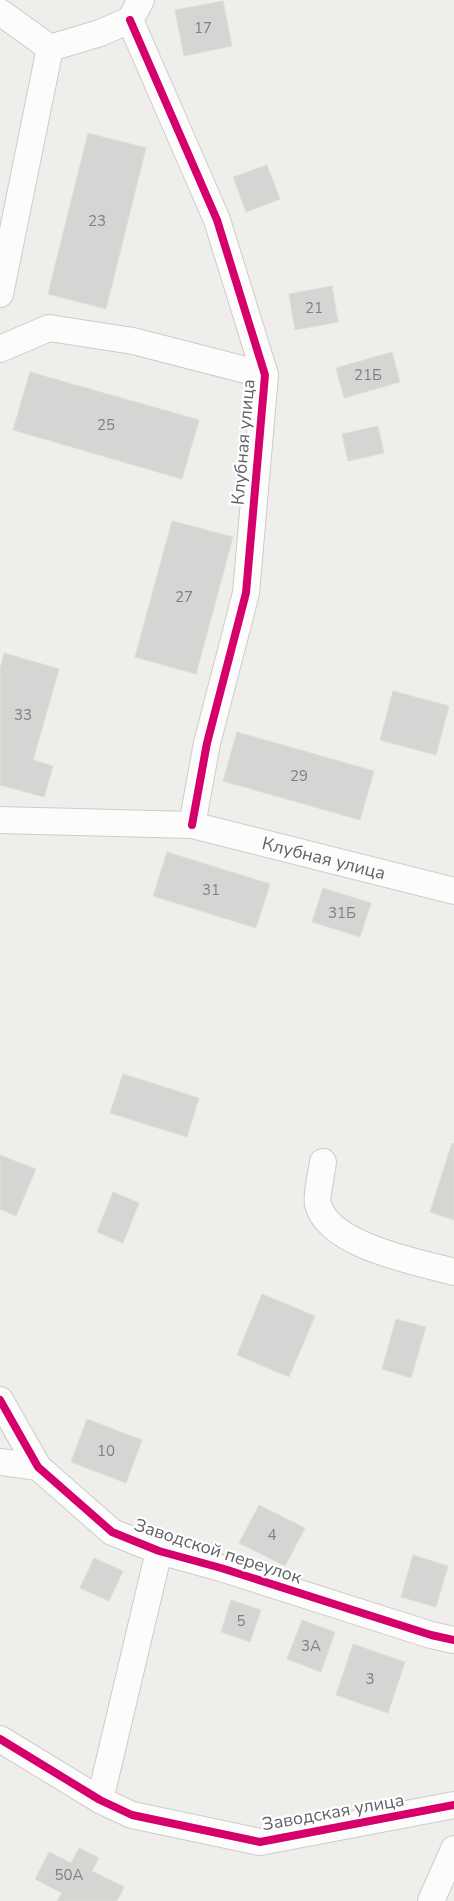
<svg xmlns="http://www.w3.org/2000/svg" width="454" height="1901" viewBox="0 0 454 1901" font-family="'Nunito Sans',sans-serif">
<rect width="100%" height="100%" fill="#efeeea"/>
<path fill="#d6d5d3" stroke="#deddd9" d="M223,1l9,45 -48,10 -9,-46z
M88,133l58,15 -40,161 -58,-15z
M267,165l13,34 -34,13 -13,-35z
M332,286l6,36 -43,8 -6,-36z
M392,352l8,30 -56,16 -8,-30z
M30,372l169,48 -17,59 -169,-49z
M378,426l6,27 -36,8 -6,-27z
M172,521l61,16 -37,137 -61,-17z
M4,653l55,16 -26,91 20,6 -9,31 -44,-12v-116z
M393,691l56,15 -13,49 -56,-15z
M237,732l137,39 -14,49 -137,-39z
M167,852l103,32 -14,44 -103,-32z
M323,888l48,15 -11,34 -48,-15z
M123,1074l76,24 -12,39 -77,-24z
M452,1143l2,1v76l-24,-8z
M0,1155l36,14 -20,47 -16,-7z
M113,1192l26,11 -16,40 -26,-11z
M262,1294l53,22 -26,61 -52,-22z
M396,1319l30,8 -15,51 -29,-9z
M87,1419l55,21 -16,43 -55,-21z
M259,1505l46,23 -20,38 -46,-23z
M413,1555l35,11 -12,41 -35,-10z
M94,1558l29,13 -14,30 -29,-13z
M231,1600l30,10 -11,32 -29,-10z
M302,1620l33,12 -14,40 -34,-13z
M353,1644l52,18 -17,51 -52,-18z
M79,1848l20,10 -7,13 32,16 -7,14h-60l5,-8 -27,-14 14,-27 22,11z"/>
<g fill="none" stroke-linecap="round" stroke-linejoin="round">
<defs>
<g id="minor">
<path d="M0,12l50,36"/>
<path d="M130,20l87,200 48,155 -19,218 -39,150 -15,82"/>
<path d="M0,294l50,-246 50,-15 30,-13 11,-20"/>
<path d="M0,349l49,-21 84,13 132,34"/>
<path id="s1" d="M0,820l192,5 262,66"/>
<path d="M323,1162c-1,9 -7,35 -5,42 10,42 100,58 136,68"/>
<path d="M0,1400l38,67 74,65 47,19 62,17 210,67 23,5"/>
<path d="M0,1462l38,5"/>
<path d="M0,1739l100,61 32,15 128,27 194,-37"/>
<path d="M100,1800l59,-249"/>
<path d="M431,1901l23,-52"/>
</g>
</defs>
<use href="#minor" stroke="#cbcccc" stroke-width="28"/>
<use href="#minor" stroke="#fdfcfc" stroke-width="26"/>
<defs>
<path id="cycleway" d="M130,20l87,200 48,155 -19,218 -39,150 -15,82
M0,1400l38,67 74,65 47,19 62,17 210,67 23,5
M0,1739l100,61 32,15 128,27 194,-37"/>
</defs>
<use href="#cycleway" stroke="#fff" stroke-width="11"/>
<use href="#cycleway" stroke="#d6006c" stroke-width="8"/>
</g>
<g text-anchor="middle" stroke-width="4.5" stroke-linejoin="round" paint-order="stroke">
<g font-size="15" fill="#7e8184">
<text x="203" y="33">17</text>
<text x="97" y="226">23</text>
<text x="314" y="313">21</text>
<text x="368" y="380">21Б</text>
<text x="106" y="430">25</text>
<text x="184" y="602">27</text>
<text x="23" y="720">33</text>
<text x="299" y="781">29</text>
<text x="211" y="895">31</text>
<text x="342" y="918">31Б</text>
<text x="106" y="1456">10</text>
<text x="272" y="1540">4</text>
<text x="241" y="1626">5</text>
<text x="311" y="1651">3А</text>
<text x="370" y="1684">3</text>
<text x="69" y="1880">50А</text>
</g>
<g font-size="18" fill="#5f6368" stroke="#fff">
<text transform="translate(243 442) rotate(-85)" y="6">Клубная улица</text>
<text dy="6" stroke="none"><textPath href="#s1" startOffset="328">Клубная улица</textPath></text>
<text transform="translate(218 1551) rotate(18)" y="6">Заводской переулок</text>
<text transform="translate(333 1812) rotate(-10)" y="6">Заводская улица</text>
</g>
</g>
</svg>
